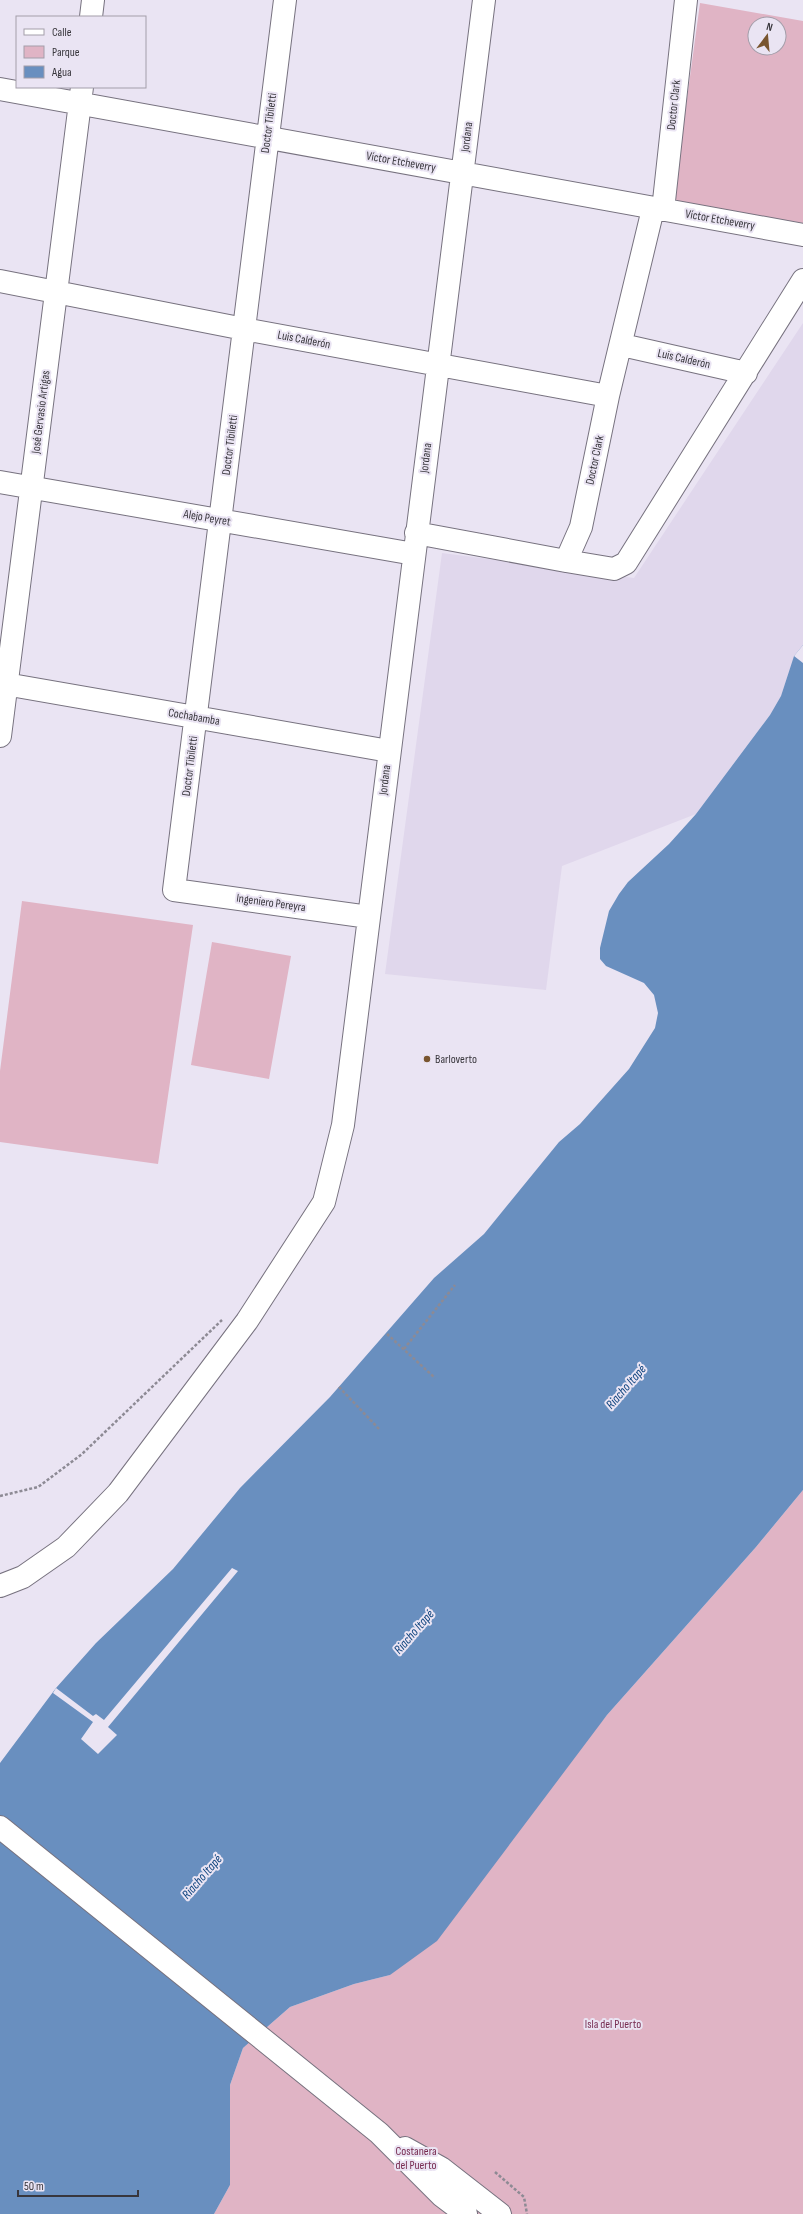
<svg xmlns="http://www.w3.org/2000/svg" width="803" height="2214" font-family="'Sofia Sans Condensed',sans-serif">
	<rect width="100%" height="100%" fill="#eae4f3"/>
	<path fill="#e0d7ec" d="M803 323V645L794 656 781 696 770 715 696 814 562 866 546 990 385 974 442 553 634 578Z"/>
	<path fill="#e0b4c5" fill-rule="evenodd" d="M700 3 803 21V223L673 202ZM755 24H779V48H755Z
		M22 901 193 925 158 1164 0 1142V1071Z
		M212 942 291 956 269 1079 191 1065Z
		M803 1490V2214H214L230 2185V2085L243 2048 290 2007 354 1984 390 1975 607 1715 756 1547Z"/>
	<path fill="#698fbf" d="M803 645V1490L756 1547 607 1715 437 1941 390 1975 354 1984 290 2007 243 2048 230 2085V2185L214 2214H0V1763L56 1688 96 1643 173 1569 240 1488 330 1397 434 1278 484 1234 559 1142 580 1124 629 1069 655 1028 658 1013 654 995 644 983 606 966 600 959V948L609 911 619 894 628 882 669 844 696 814 770 715 781 696 794 656Z"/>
	<path fill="#eae4f3" d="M803 645V663L794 656Z
		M232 1568 238 1571 108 1727 117 1735 98 1754 81 1739 93 1722 53 1693 56 1688 93 1716 96 1714 104 1720Z"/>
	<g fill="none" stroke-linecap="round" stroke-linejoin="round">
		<defs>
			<path id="minor" d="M285 0 174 890 369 917
				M91 17 93 0
				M0 89 803 235
				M663 210 686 0
				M0 281 244 329 608 396
				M622 345 746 373
				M0 482 414 554
				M416 533 566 561 581 527 608 396 653 209
				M566 561 614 569 626 563 803 280
				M0 683 389 751
				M0 736 82 87
				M0 1586 23 1577 66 1547 118 1493 247 1321 324 1202 343 1125 484 0
				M0 1827 379 2133 442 2196 466 2214
				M405 2148 441 2168 500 2214"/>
		</defs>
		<use href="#minor" stroke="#77727f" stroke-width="24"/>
		<path stroke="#8d8a94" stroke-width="2.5" stroke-dasharray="3 2" stroke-linecap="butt" d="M387 1334 435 1378
			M404 1349 455 1285
			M339 1387 379 1429
			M0 1496 38 1487 82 1454 222 1320
			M495 2172 524 2197 527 2214"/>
		<use href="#minor" stroke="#fff" stroke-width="22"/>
	</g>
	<circle fill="#79552f" stroke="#eae4f3" stroke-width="1.5" cx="427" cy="1059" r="4"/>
	<g text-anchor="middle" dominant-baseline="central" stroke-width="4" stroke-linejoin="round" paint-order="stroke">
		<g font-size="12" fill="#38363c" stroke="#eae4f3">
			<text transform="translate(674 105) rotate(-84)">Doctor Clark</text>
			<text transform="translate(269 123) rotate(-83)">Doctor Tibiletti</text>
			<text transform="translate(467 137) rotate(-83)">Jordana</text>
			<text transform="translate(401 162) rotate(10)">Víctor Etcheverry</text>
			<text transform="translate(720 220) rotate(10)">Víctor Etcheverry</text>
			<text transform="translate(304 340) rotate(11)">Luis Calderón</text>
			<text transform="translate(684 359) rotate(13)">Luis Calderón</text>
			<text transform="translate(41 412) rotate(-83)">José Gervasio Artigas</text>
			<text transform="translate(230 445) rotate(-83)">Doctor Tibiletti</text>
			<text transform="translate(426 458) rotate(-83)">Jordana</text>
			<text transform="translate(595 460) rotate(-78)">Doctor Clark</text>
			<text transform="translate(207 518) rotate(10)">Alejo Peyret</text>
			<text transform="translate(194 717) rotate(10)">Cochabamba</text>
			<text transform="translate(190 766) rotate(-83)">Doctor Tibiletti</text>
			<text transform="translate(385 780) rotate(-83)">Jordana</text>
			<text transform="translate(271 903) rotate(8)">Ingeniero Pereyra</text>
		</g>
		<g font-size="12" fill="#38363c" stroke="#eae4f3" text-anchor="start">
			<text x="435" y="1059">Barloverto</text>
		</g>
		<g font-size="12" fill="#772b50" stroke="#eae4f3">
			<text x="613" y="2024">Isla del Puerto</text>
			<text x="416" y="2151">Costanera<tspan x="416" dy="14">del Puerto</tspan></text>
		</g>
		<g font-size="13" font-style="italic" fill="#0a407c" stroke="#eae4f3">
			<text transform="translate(626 1387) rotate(-49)">Riacho Itapé</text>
			<text transform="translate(414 1632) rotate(-49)">Riacho Itapé</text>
			<text transform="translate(202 1877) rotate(-49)">Riacho Itapé</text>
		</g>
	</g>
	<rect x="16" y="16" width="130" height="72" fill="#eae4f3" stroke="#a39eaa"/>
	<rect x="24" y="29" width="20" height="6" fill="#ffffff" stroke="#a39eaa"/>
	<text x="52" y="36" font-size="12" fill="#38363c">Calle</text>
	<rect x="24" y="46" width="20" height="12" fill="#e0b4c5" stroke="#a39eaa"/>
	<text x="52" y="56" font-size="12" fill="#38363c">Parque</text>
	<rect x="24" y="66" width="20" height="12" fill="#698fbf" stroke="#a39eaa"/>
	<text x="52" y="76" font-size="12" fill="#38363c">Agua</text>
	<g transform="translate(767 36) rotate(16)"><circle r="19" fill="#eae4f3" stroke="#a39eaa"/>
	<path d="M0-3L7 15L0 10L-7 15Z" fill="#79552f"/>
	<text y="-6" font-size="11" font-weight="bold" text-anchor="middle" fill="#38363c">N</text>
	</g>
	<path d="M18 2190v6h120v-6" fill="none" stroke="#38363c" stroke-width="2"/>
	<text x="24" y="2190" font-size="12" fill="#38363c" stroke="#eae4f3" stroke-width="3" paint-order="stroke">50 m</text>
</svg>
